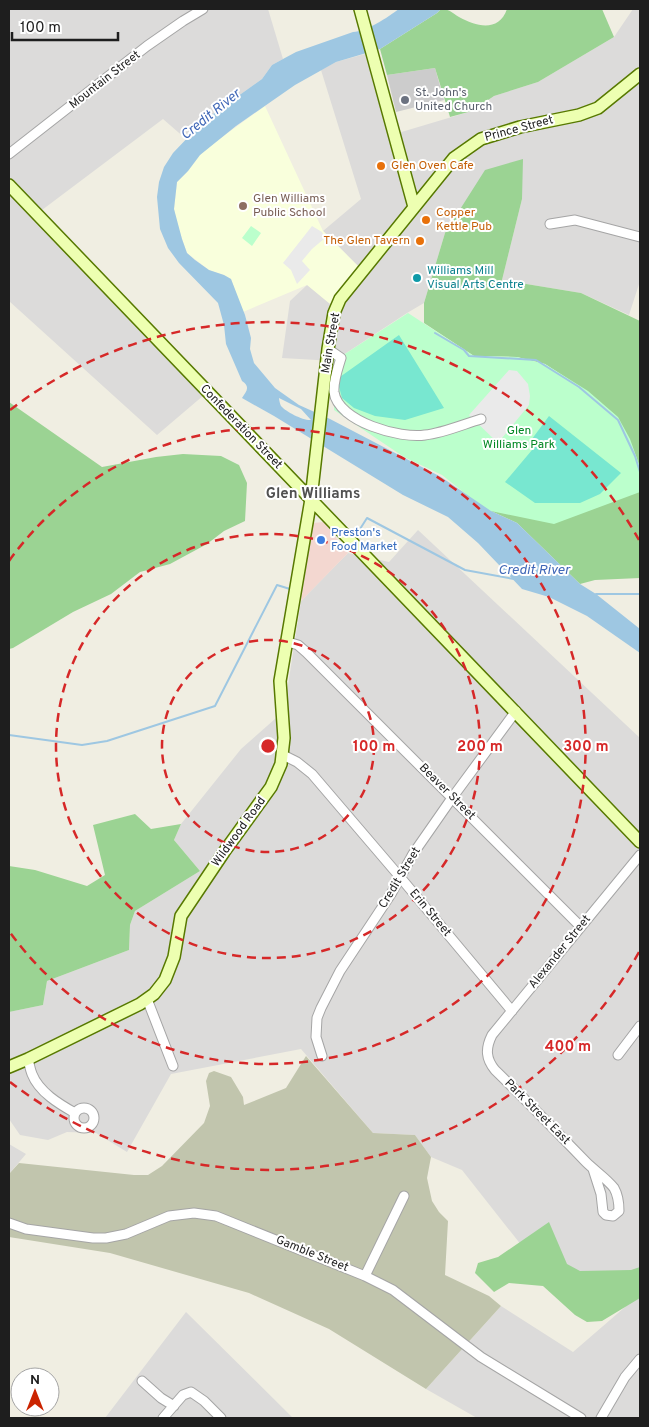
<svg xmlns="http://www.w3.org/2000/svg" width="649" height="1427" font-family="Overpass,sans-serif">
	<rect width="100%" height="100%" fill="#f0eee2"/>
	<path fill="#dcdbda" d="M9 9H268L283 59 272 65 262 79 199 124 186 139 163 119 38 213 204 395 157 435 9 301Z
		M633 9H640V281L629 315 581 293 502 280 522 199 445 233 424 303 407 313 334 361 282 358 290 301 307 285 358 266 323 231 361 199 321 70 336 62 365 54 388 136 472 111 494 96 538 82 614 37Z
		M418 530 640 738V1279L555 1288 462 1170 431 1157 415 1135 373 1133 301 1049 171 1074 127 1152 96 1133 67 1132 48 1140 20 1135 9 1119V1012L43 1005 47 981 129 950 130 925 135 911 200 871 174 840 181 824 241 749 284 711 301 601 348 553 389 562Z
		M9 1144 26 1154 9 1174Z
		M640 1298V1418H477L426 1389 501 1306 573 1352 632 1301Z
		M186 1312 293 1418H105Z"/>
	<path fill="#f3d7d0" d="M324 522 348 553 301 601 313 523Z"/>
	<path fill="#f9ffdc" d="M265 106 323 231 358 266 330 304 307 285 243 312 231 279 224 275 209 270 187 253 178 227 174 209 177 182 188 171 200 155 214 143Z"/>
	<path fill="#ccc" d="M435 68 444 100 396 112 387 75Z"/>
	<path fill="#c1c5ad" d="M306 1056 373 1133 415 1135 431 1157 427 1178 432 1201 439 1212 448 1221 445 1275 489 1296 501 1306 426 1389 329 1329 249 1293 110 1253 9 1237V1174L19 1163 134 1175H148L162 1166 204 1123 210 1106 206 1081 209 1073 214 1071 231 1077 243 1097 244 1105 286 1088Z"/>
	<path fill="#9bd393" d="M441 9C450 9 452 13 459 17 477 27 499 32 507 9H602L614 37 538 82 494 96 472 111 450 117 435 68 387 75 380 49 437 13Z
		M523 159 522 199 502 280 581 293 640 321V578L595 580 580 584 517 523 491 511 514 502 593 440 568 379 545 364 517 357 474 356 424 323V303L445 233 485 170Z
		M9 402 102 467 156 457 183 454 221 456 239 465 247 483 245 521 224 531 207 544 170 564 140 572 111 594 73 612 13 648 9 649Z
		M135 814 151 829 181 824 174 840 200 871 135 911 130 925 129 950 47 981 43 1005 9 1012V866L35 870 87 886 105 875 93 825Z
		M549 1222 567 1264 580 1271 631 1270 640 1267V1298L602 1321 587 1322 575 1315 543 1286 509 1283 494 1292 475 1273 478 1263 498 1257Z"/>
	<path fill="#bfc" d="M251 226 261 233 252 246 242 238Z
		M408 313 474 356 517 357 545 364 588 391 618 417 630 439 640 467V492L554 524 486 510 442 475 404 457 334 410V361Z"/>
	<path fill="#78e7d0" d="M399 335 444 408 405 420 375 416 354 408 342 398 337 379Z
		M549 416 621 473 600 494 580 503H535L505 482 532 450 529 443Z"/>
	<path fill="#eaeaea" d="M312 226 322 232 325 238 312 249 302 261 310 270 297 284 291 270 283 263Z
		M509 370 517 371 528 384 530 396 529 405 498 443 469 415Z"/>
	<path fill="#9ec7e2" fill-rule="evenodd" d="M399 9H441L437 13 380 49 336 62 295 85 236 126 200 155 188 171 177 182 174 209 182 239 187 253 195 260 209 270 224 275 231 279 245 315 251 338 250 349 254 363 275 388 299 405 330 419 441 477 491 511 517 523 580 584 596 594 640 629V653L587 616 549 597 522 589 478 543 448 517 403 495 274 416 242 398C246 392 251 387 242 381L226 344 224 325 218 303 179 263 168 248 160 229 157 197 159 182 164 167 173 153 193 132 199 124 262 79 272 65 283 59 296 52 353 32C366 32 388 17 399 9ZM279 398 301 409 311 420C304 421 286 412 281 406 280 404 279 400 279 398Z"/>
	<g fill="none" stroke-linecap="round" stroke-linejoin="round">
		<path stroke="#9ec7e2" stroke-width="2" d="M435 333 464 350 469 356 536 360 579 387 618 420 635 456 640 472
			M360 529 367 518 465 570 514 579
			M596 594H640
			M9 735 82 745 107 741 215 706 277 585 290 589"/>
		<defs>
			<path id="street" d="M9 154 147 46 183 21 203 9
				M550 224 575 220 640 237
				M328 349 341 358C338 368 333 381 334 392 338 422 401 439 425 435 443 433 464 424 481 419
				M288 642 298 645 306 652 581 927
				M283 755 297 762 312 774 400 877 512 1011
				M147 999 173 1066
				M618 1055 640 1026
				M322 1056 316 1037 317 1018 321 1008 340 971 391 894 413 854 452 798 516 711
				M28 1059C29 1063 30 1069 32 1074 39 1092 59 1104 75 1113
				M74 1118a10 10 0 1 1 20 0a10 10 0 1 1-20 0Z
				M593 1169 601 1194 603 1212 606 1215 613 1216 619 1211C619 1203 618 1195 614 1188 606 1178 595 1171 586 1162 556 1131 526 1100 495 1070 486 1059 485 1049 492 1035L640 855
				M9 1223 26 1229 93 1238H106L126 1234 169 1216 194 1213 216 1216 365 1276 393 1290 481 1357 581 1418
				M365 1276 404 1196
				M142 1381 161 1398 174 1406
				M163 1418 183 1395 191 1392 204 1401 221 1418
				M601 1418 625 1377 640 1359"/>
			<path id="secondary" d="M360 9 414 207
				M9 185 640 842
				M9 1067 28 1059 140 1004 154 994 165 980 174 957 181 916 224 852 271 787 281 764 284 738 280 681 311 499 328 349 334 313 340 299 454 158 481 139 520 127 579 115 598 108 640 74"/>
		</defs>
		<use href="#street" stroke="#a5a5a5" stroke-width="11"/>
		<use href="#secondary" stroke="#577900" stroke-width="14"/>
		<use href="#street" stroke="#fff" stroke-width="9"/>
		<use href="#secondary" stroke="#edffb1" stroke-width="11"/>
	</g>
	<g fill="none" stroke="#d62828" stroke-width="2.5" stroke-dasharray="9 6">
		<circle cx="268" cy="746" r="106"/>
		<circle cx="268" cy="746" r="212"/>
		<path d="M9 561A318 318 0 1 1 9 931"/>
		<path d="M639 952A424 424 0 0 1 10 1082M10 410A424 424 0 0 1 639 540"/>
	</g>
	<circle fill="#6b7280" stroke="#fff" stroke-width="2" cx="405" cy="100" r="5"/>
	<g fill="#e8710a" stroke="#fff" stroke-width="2">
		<circle cx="381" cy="166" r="5"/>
		<circle cx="426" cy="220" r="5"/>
		<circle cx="420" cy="241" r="5"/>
	</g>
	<circle fill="#8d6e63" stroke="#fff" stroke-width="2" cx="243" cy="206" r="5"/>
	<circle fill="#0f9aa8" stroke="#fff" stroke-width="2" cx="417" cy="278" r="5"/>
	<circle fill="#3f7fe0" stroke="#fff" stroke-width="2" cx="321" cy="540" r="5"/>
	<g text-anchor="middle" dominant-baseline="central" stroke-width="4" stroke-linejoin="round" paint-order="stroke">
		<g font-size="12" fill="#1e1e1e" stroke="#fff">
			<text transform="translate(105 80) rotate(-38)">Mountain Street</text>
			<text transform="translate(519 129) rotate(-15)">Prince Street</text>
			<text transform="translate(331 343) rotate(-80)">Main Street</text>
			<text transform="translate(241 427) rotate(46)">Confederation Street</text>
			<text transform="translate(447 792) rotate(45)">Beaver Street</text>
			<text transform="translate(239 832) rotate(-54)">Wildwood Road</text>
			<text transform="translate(400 878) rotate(-59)">Credit Street</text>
			<text transform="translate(430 913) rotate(50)">Erin Street</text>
			<text transform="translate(560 952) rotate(-51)">Alexander Street</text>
			<text transform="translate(537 1112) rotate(45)">Park Street East</text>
			<text transform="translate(312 1254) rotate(22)">Gamble Street</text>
		</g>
		<g font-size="12" fill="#5b616d" stroke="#fff" text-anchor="start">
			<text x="415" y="93">St. John's<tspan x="415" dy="14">United Church</tspan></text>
		</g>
		<g font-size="12" fill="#c56008" stroke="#fff" text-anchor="start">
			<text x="391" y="166">Glen Oven Cafe</text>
			<text x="436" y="213">Copper<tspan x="436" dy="14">Kettle Pub</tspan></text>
			<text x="410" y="241" text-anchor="end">The Glen Tavern</text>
		</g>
		<g font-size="12" fill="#785e54" stroke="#fff" text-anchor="start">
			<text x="253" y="199">Glen Williams<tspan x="253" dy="14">Public School</tspan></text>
		</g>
		<g font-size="12" fill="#0d838f" stroke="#fff" text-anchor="start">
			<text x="427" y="271">Williams Mill<tspan x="427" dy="14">Visual Arts Centre</tspan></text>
		</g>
		<g font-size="12" fill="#008723" stroke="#fff">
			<text x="519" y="431">Glen<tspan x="519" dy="14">Williams Park</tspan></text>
		</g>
		<g font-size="12" fill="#366cbe" stroke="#fff" text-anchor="start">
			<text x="331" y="533">Preston's<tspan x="331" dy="14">Food Market</tspan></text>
		</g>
		<g font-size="14" font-style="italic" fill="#4067b7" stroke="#fff">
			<text transform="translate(211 115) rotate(-39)">Credit River</text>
			<text x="534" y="570">Credit River</text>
		</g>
		<g font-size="15" font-weight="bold" fill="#515151" stroke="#fff">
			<text x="313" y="494">Glen Williams</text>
		</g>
	</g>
	<circle cx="268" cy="746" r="8" fill="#d62828" stroke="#fff" stroke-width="2.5"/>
	<g font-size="15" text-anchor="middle" font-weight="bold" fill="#d62828" stroke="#fff" stroke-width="4" stroke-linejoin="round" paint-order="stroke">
		<text x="374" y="751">100 m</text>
		<text x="480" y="751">200 m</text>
		<text x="586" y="751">300 m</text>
		<text x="568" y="1051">400 m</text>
	</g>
	<rect width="649" height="1427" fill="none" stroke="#1e1e1e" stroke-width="20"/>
	<g transform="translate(35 1392)"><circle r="24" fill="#ffffff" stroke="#a5a5a5"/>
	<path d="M0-4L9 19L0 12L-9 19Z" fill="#cb2400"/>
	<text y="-8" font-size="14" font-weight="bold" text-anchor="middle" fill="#1e1e1e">N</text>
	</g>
	<path d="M12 32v8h106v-8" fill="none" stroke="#1e1e1e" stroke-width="2.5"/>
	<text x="20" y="32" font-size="15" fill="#1e1e1e" stroke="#ffffff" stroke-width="4" paint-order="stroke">100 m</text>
</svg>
